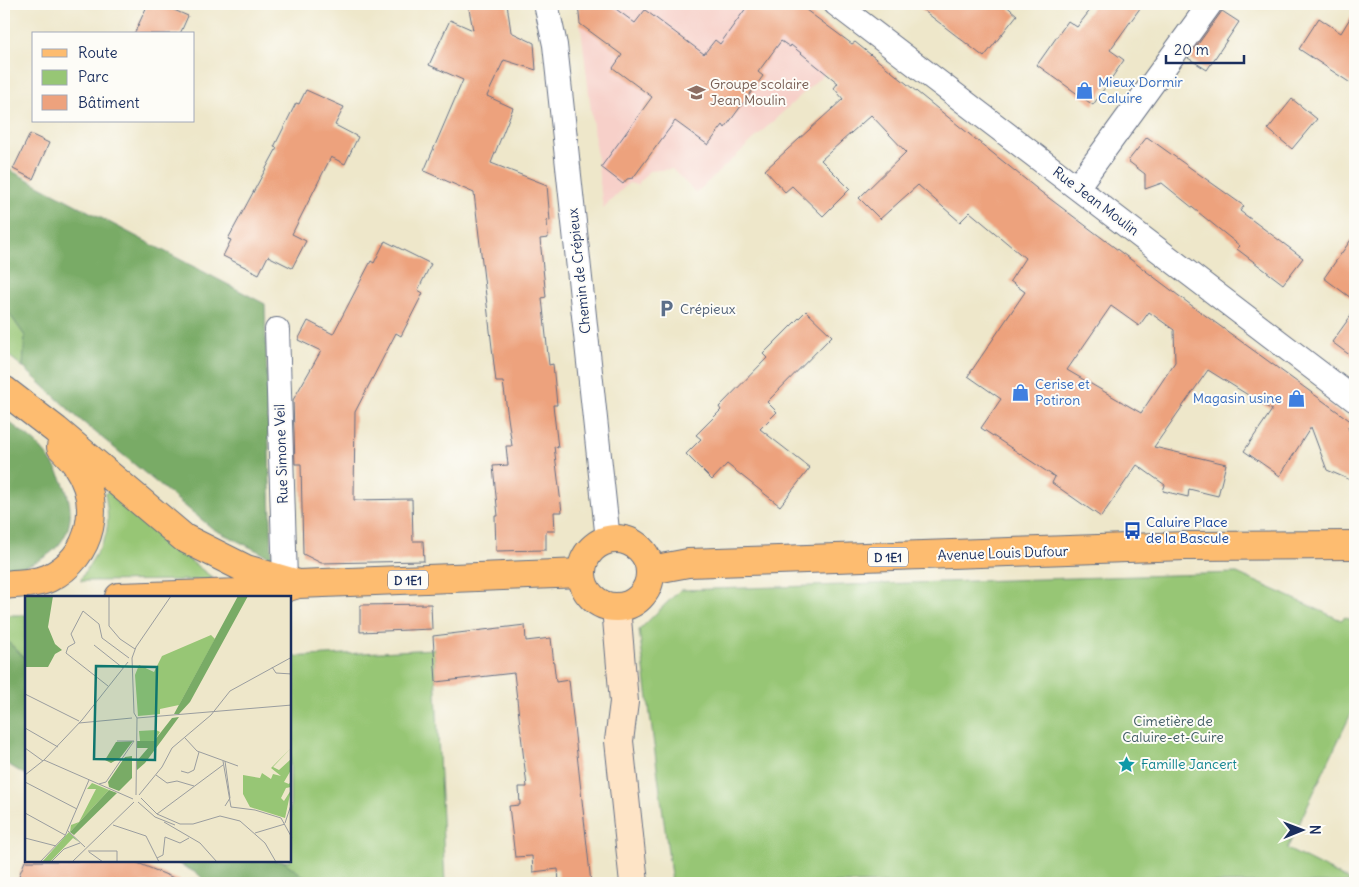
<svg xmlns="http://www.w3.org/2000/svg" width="1359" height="887" font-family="Delius,sans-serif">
	<rect width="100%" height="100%" fill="#fdfcf7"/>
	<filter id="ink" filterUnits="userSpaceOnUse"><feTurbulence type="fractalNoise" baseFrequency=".02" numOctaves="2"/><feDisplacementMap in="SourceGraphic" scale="10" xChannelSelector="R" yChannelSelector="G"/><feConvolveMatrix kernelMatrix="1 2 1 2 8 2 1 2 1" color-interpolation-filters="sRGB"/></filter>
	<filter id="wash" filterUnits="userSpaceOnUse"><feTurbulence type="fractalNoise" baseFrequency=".0096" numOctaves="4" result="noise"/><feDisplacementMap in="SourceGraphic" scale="20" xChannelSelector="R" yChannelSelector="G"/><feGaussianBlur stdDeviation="1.12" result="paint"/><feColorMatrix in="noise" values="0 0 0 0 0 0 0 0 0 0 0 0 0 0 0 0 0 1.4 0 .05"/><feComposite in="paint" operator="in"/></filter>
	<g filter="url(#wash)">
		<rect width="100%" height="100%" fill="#eee7ca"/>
		<path fill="#f7d0c9" d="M578 4H798L854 46 696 193 672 169 649 171 637 185 629 183 603 208Z"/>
		<path fill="#97c675" stroke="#597a6a" d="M4 306 25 336 23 367 4 352Z
			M108 491 171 546 213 578 210 580 81 581C80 577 102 547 105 537 110 523 107 507 105 494Z
			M1237 573 1341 620 1345 617 1355 622V705L1287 849 1355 883H672L639 630 680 590Z
			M4 615H26V659L4 638Z
			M434 649 445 883H313L283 861H290V657Z"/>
		<path fill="#79ab66" stroke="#4a6d62" d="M4 167 265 304 272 558 213 529 78 418 23 367 25 336 4 306Z
			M4 418C17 429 34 439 45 453 88 508 77 559 4 571Z
			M4 638 26 659V775L4 762Z
			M174 861H283L313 883H207L198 874Z"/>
		<g id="blocks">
			<path fill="#eda27d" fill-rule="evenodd" d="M148 4H160L188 16 180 34H134Z
				M468 4H507L511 32 534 43 536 70 504 60 487 96 513 108 491 163 547 185 550 221 547 220 548 238 540 239 546 297 542 298 549 365 553 364 557 405H553L558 448 554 446 562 512H554L555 531H546V550L496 551 495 516H498L493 466 508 465 506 446H512L503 382H496L474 193 424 171 463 80 429 65 450 20 473 30Z
				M578 4H609L635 23 645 10 704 54 715 40 720 44 749 4H798L852 44 855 42 1041 192 1191 305 1352 422 1348 427 1355 446V482L1327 470 1311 427 1280 476 1244 451 1272 410 1208 370 1154 447 1226 464 1218 496 1189 489 1188 497 1163 491 1165 485 1137 465 1101 517 1052 483 1055 477 981 428 1001 399 968 376 1025 292 1010 281 1025 258 970 212 960 222 918 185 880 219 859 198 906 152 871 115 821 160 850 189 823 216 792 186 785 192 765 170 843 99 834 88 838 83 791 45 790 47 781 41 758 72 763 76 725 128 723 125 708 145 675 121 633 178 627 179 623 184 601 167 652 97 613 68 622 55 580 24ZM1111 306 1139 326 1149 312 1174 330 1175 362 1141 413 1067 370Z
				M915 4H1004L1017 15 984 57Z
				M1095 4H1143L1110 50 1124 60 1093 105 1037 65 1068 21 1077 27Z
				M1355 10V86L1299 49 1319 18 1341 33Z
				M1222 11 1239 22 1207 70 1188 58Z
				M306 90 344 107 335 125 358 137 345 164 331 157 292 234 306 241 292 268 268 256 259 274 223 256 231 240 228 239 277 148 274 147 296 103 299 104Z
				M1292 99 1317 119 1292 149 1268 129Z
				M30 134 49 143 33 179 13 169Z
				M1147 137 1244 206 1240 211 1303 258 1283 284 1237 249 1240 246 1162 183 1145 189V174L1128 161Z
				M1355 234V301L1324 278Z
				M385 241 431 264 418 290 423 293 401 336 396 333 355 412 354 500 412 499 413 541H423L424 561 321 563 303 554 301 464H295L293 400 321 351 298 340 308 321 333 334 371 261 374 263Z
				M1355 310V359L1332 342Z
				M806 311 832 336 767 402 777 412 760 429 810 468 780 506 727 464 712 480 686 454 701 439 696 435 721 410 719 407 767 358 763 354Z
				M431 604 432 629 360 632V605Z
				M525 625 526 641 551 638 556 682 569 680 591 883H559L558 869 533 872 532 856 515 857 509 806 520 805 519 787H527L514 673 436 682 433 636Z
				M25 861H133L186 883H16Z"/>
		</g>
	</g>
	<g filter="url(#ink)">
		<use href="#blocks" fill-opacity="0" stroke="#656f84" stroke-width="1"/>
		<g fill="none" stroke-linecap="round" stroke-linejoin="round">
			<defs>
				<path id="street" d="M546 4 555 45 608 540
					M836 4 1355 400
					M1078 186 1210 4
					M277 330 285 579"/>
				<path id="secondary" d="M616 607 624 702 619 741 634 883"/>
				<path id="primary" d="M4 390 56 430 184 538 246 569 298 584
					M582 573a34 34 0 1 1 68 0a34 34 0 1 1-68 0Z
					M651 570 688 563 1186 546 1355 545
					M4 585C18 583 37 584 49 578 93 556 103 504 76 464 72 458 66 452 61 447
					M119 597 272 592 298 584 582 573"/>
			</defs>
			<use href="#street" stroke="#656f84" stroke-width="26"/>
			<use href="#secondary" stroke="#656f84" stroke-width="30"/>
			<use href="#primary" stroke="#656f84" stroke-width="30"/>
			<use href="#street" stroke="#fff" stroke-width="24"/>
			<use href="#secondary" stroke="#fee4c6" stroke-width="28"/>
			<use href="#primary" stroke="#fdbc70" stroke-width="28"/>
		</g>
	</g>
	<defs>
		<symbol id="shop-bare" viewBox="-9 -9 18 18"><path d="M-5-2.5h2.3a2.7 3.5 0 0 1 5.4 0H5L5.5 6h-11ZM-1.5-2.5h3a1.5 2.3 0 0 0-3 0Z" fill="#3f7fe0" stroke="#fdfcf7" stroke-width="2.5" paint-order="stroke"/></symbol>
		<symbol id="school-bare" viewBox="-9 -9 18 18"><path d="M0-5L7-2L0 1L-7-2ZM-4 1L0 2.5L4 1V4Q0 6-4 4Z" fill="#8d6e63" stroke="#fdfcf7" stroke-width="2.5" paint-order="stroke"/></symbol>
		<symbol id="parking-bare" viewBox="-9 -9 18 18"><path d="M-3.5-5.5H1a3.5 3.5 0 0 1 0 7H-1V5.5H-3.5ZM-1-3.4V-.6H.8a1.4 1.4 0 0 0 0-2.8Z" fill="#5c6f8a" stroke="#fdfcf7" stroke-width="2.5" paint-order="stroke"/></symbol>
		<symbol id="bus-bare" viewBox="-9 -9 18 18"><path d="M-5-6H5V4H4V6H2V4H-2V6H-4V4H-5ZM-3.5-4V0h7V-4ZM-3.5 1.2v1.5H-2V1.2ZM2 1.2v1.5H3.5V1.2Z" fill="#1a4fb4" stroke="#fdfcf7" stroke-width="2.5" paint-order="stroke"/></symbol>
		<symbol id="sight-bare" viewBox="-9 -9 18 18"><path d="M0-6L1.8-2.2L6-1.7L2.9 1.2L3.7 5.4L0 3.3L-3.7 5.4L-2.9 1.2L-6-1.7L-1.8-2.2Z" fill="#0f9aa8" stroke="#fdfcf7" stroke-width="2.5" paint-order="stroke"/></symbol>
	</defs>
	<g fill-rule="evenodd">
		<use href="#shop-bare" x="1072" y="78" width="25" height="25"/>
		<use href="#school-bare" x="684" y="80" width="25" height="25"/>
		<use href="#parking-bare" x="654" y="296" width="25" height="25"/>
		<use href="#shop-bare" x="1008" y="380" width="25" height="25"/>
		<use href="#shop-bare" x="1284" y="386" width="25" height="25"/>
		<use href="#bus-bare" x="1120" y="518" width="25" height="25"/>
		<use href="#sight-bare" x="1114" y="752" width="25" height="25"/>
	</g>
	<g text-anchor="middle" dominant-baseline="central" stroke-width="4" stroke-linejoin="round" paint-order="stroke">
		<g fill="#fdfcf7" stroke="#5f6c8c" stroke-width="1">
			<rect x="868" y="547.5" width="40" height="19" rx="4"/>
			<rect x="388" y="570.5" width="40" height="19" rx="4"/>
		</g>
		<g font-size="12" font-weight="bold" fill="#1b2f5e">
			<text x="888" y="557">D 1E1</text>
			<text x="408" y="580">D 1E1</text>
		</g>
		<g font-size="14" fill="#366cbe" stroke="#fdfcf7" text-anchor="start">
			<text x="1098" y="82">Mieux Dormir<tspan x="1098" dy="16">Caluire</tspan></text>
			<text x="1035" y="384">Cerise et<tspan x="1035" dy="16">Potiron</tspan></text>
			<text x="1282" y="398" text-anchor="end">Magasin usine</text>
		</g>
		<g font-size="14" fill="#785e54" stroke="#fdfcf7" text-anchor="start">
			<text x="710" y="84">Groupe scolaire<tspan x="710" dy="16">Jean Moulin</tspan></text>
		</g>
		<g font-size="14" fill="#1b2f5e" stroke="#fdfcf7">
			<text transform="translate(1096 201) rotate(37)">Rue Jean Moulin</text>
			<text transform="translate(579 271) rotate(-96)">Chemin de Crépieux</text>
			<text transform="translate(281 454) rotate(-92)">Rue Simone Veil</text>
			<text transform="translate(1003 553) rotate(-2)">Avenue Louis Dufour</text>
		</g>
		<g font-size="14" fill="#4e5e75" stroke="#fdfcf7" text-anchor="start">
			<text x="680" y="309">Crépieux</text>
		</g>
		<g font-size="14" fill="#164399" stroke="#fdfcf7" text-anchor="start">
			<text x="1146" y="522">Caluire Place<tspan x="1146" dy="16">de la Bascule</tspan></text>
		</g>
		<g font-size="14" fill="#405c65" stroke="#fdfcf7">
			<text x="1173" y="721">Cimetière de<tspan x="1173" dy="16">Caluire-et-Cuire</tspan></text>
		</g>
		<g font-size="14" fill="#0d838f" stroke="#fdfcf7" text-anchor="start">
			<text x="1141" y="764">Famille Jancert</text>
		</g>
	</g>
	<g transform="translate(25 596)">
		<rect width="266" height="266" fill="#eee7ca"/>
		<path d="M186 39 190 43 154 109 135 113V118L113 120 110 79 114 69 129 76 137 60ZM131 134 135 136 129 145H115L114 135ZM266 152 248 171 254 174 266 163V174L259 186 264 188 266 185V191L261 192 256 202 259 205 266 194 260 222 225 211 218 198V179L235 182 237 177 246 183 248 178 256 180 246 172ZM67 187 84 194 45 236 46 229 54 226 71 193H62ZM44 236 54 246 48 242 25 266H17Z" fill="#97c675"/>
		<path d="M0 0H28L23 31 30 48 37 54 30 58 23 71H0ZM213 0H223L165 106 154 118H149ZM154 121 120 167 112 174 111 166 123 152H112V145H129L147 122ZM108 145 95 162 86 167 80 164 91 146ZM107 160V182L94 195 84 191 83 186 100 161ZM84 194 92 197 49 239 45 236Z" fill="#79ab66"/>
		<path fill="none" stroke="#9a9d9f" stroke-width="1" d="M84 0V30L95 43 110 53M69 49 98 72M247 71 251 77 267 78M83 90 41 57 43 51 50 47 46 38 58 15 74 28 77 42 104 62M0 98 54 125M112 122 267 109M54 127 107 122M0 132 33 151M160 142 172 155 213 170M92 145H109M0 152 18 165M19 164 57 124 103 66M198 165 206 211 230 214 256 222 267 242M156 175 163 177 169 174 174 156M0 179 19 164 108 203M131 179 142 187 152 185 169 190M0 186 52 213M74 188 81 186 109 145M111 199 112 122 109 117 107 62 111 51 146 0M114 199 137 171 147 152 186 119 205 95 267 61M116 202 132 218 155 228H168L195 220 215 225 240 247 251 266M113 206 130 221 150 229M200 210 205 202 200 165M0 217 40 239M132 218 198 169M139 226 175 247 192 266M260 227 267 206M88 229 121 240 134 266M42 234 60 251M230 237 260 228M0 242 31 250M63 255H92V266M64 256 78 266M132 262 138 259 140 241 155 247 164 242M15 266 40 240 64 184M26 266 39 253 55 247M47 266 109 206"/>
		<path fill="#0f766e" fill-opacity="0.15" stroke="#0f766e" stroke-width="2.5" d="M71 70 132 71 130 164 69 163Z"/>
		<rect width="266" height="266" fill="none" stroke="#1b2f5e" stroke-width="2.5"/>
	</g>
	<rect width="1359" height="887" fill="none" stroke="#fdfcf7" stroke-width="20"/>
	<rect x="32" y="32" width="162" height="90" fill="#fdfcf7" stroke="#a3aaba"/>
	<rect x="42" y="49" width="25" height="8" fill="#fdbc70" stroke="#a3aaba"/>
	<text x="78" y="58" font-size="15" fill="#1b2f5e">Route</text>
	<rect x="42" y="70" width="25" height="15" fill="#97c675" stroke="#a3aaba"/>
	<text x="78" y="82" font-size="15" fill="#1b2f5e">Parc</text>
	<rect x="42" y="95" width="25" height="15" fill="#eda27d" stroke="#a3aaba"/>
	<text x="78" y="108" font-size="15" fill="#1b2f5e">Bâtiment</text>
	<g transform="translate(1302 830) rotate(89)" stroke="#fdfcf7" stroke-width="4" paint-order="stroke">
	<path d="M0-4L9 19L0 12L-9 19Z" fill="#1b2f5e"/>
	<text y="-8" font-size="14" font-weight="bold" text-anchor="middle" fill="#1b2f5e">N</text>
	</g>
	<path d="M1166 55v8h78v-8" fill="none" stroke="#1b2f5e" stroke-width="2.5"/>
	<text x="1174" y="55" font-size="15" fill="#1b2f5e" stroke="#fdfcf7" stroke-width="4" paint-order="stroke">20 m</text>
</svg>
